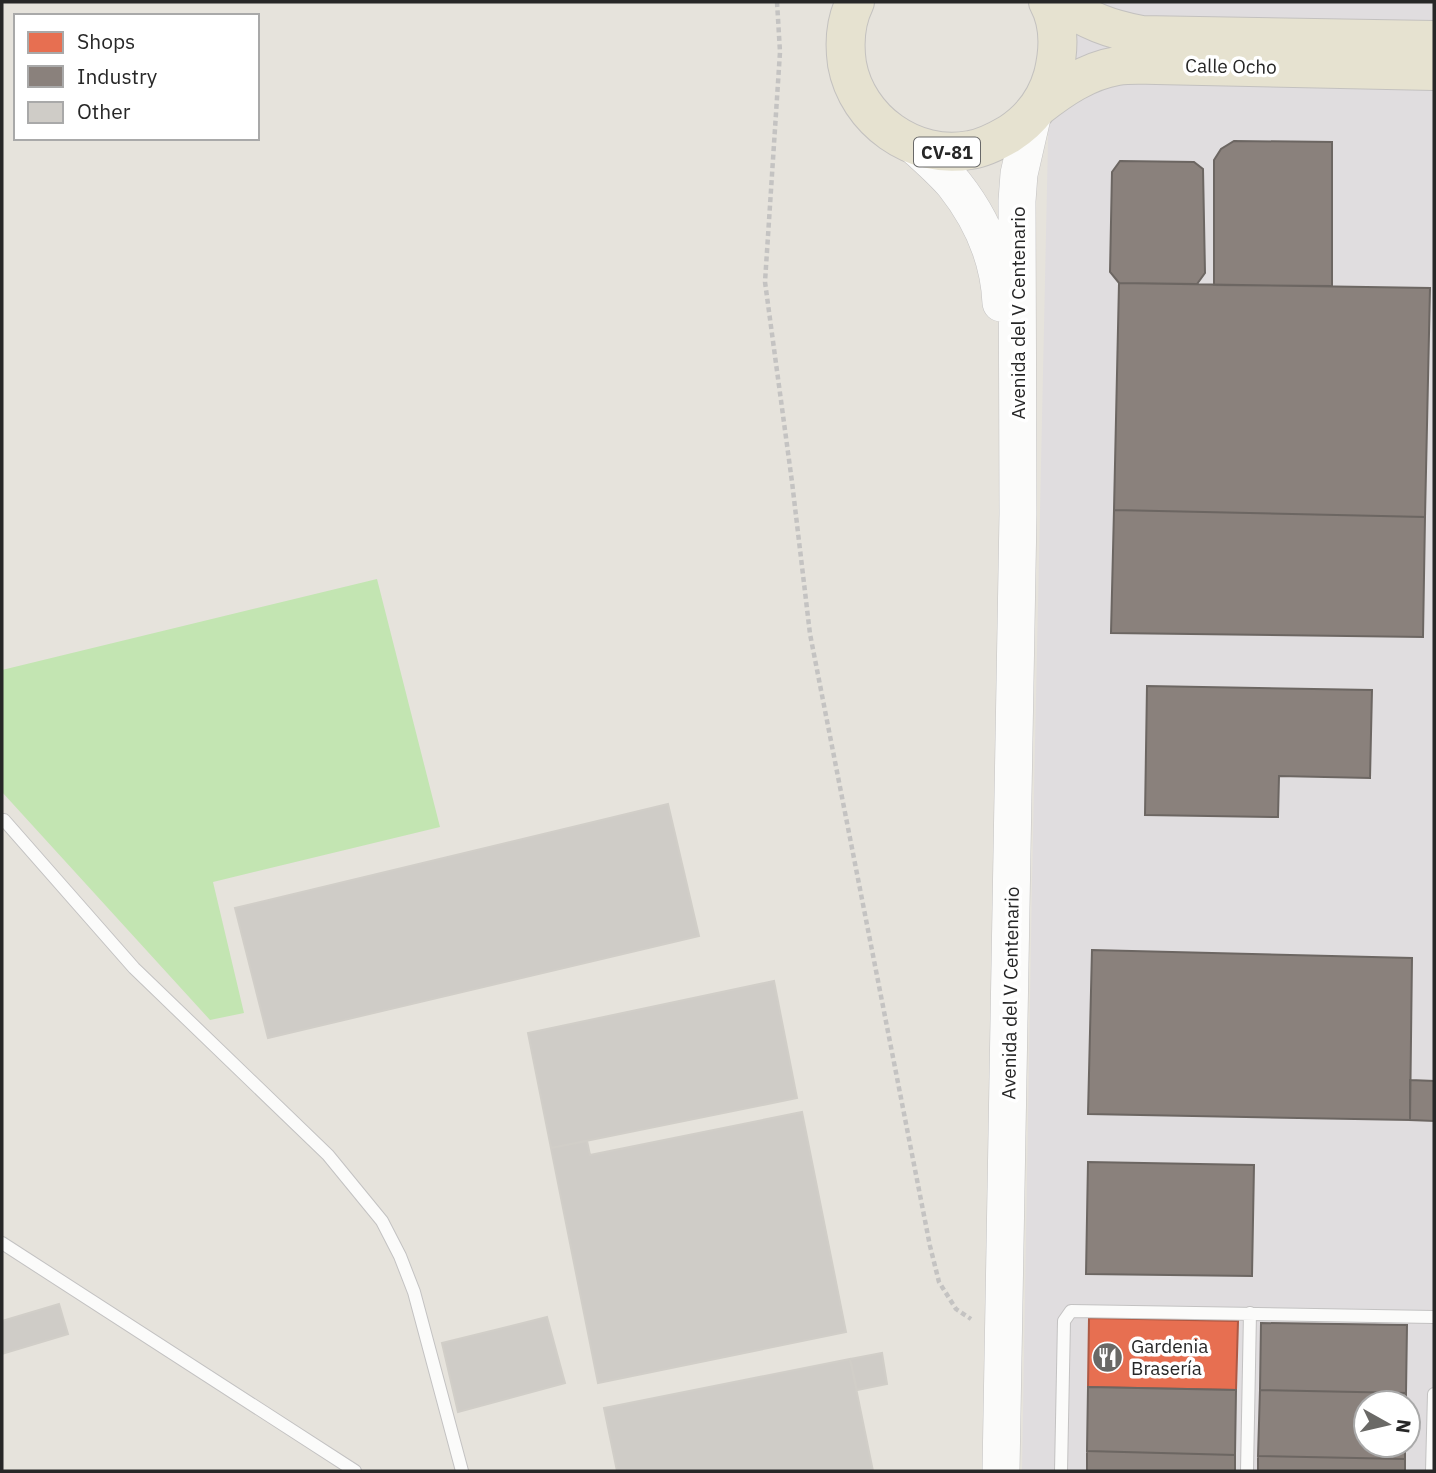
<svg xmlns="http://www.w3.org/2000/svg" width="1436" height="1473" font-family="'IBM Plex Sans',sans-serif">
	<rect width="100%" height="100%" fill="#e6e3dc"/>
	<path fill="#e0dddf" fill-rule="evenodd" d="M1051 2H1434V1471H1022L1032 883ZM1366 1403H1408V1445H1366Z"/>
	<path fill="#c3e5b2" d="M377 579 440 827 213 882 244 1013 210 1020 2 792V670Z"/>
	<path fill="#e76f51" stroke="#ad5944" stroke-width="2" d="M1089 1318 1238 1321 1236 1390 1088 1387Z"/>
	<path fill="#8a817c" stroke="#6c6662" stroke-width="2" d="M1234 141 1332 142V286L1214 285V160L1221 149Z
		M1120 161 1194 162 1203 169 1205 273 1197 284 1119 283 1110 272 1112 172Z
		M1119 283 1430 288 1425 517 1114 510Z
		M1114 510 1425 517 1423 637 1111 633Z
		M1147 686 1372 690 1370 778 1279 776 1278 817 1145 815Z
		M1092 950 1412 958 1410 1120 1088 1114Z
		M1410 1080 1434 1081V1121L1410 1120Z
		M1088 1162 1254 1165 1252 1276 1086 1274Z
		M1261 1323 1407 1325 1406 1393 1260 1390Z
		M1088 1387 1236 1390 1235 1455 1087 1451Z
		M1260 1390 1406 1393V1403H1366V1445H1405V1459L1258 1456Z
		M1087 1451 1235 1455V1471H1087Z
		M1258 1456 1405 1459V1471H1258Z"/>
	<path fill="#cfccc7" stroke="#d1cec8" stroke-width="2" d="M668 804 699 936 268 1038 235 908Z
		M774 981 797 1098 551 1148 528 1033Z
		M802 1112 846 1332 598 1383 551 1148 587 1141 590 1155Z
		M59 1304 68 1334 2 1354V1321Z
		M547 1317 565 1383 458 1412 442 1343Z
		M882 1353 887 1384 857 1390 850 1359Z
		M850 1359 873 1471H617L604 1408Z"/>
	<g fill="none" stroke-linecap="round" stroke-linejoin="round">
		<defs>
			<path id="service" d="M4 820 134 968 328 1155 382 1221 400 1256 414 1292 462 1471
				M2 1243 355 1471
				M1061 1471 1064 1321 1071 1311 1434 1317
				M1247 1471 1250 1313
				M1432 1471 1434 1394"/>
			<path id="secondary" d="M915 146C928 158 942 170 954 184 981 218 999 259 1001 303
				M1001 1471 1018 514 1017 201 1019 174 1033 113"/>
			<path id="primary" d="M855 2C845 22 844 43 847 64 857 120 914 161 970 150 984 148 997 141 1009 134 1031 120 1046 100 1053 75 1059 51 1060 24 1048 2
				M1062 2C1087 21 1110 29 1141 35L1434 40
				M1038 107C1061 89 1087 71 1117 66 1130 64 1143 65 1156 65L1434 71"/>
		</defs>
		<use href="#service" stroke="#c3c2c2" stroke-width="14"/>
		<use href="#secondary" stroke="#c3c2c2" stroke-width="38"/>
		<use href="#primary" stroke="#c3c1bf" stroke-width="40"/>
		<path stroke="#c4c3c2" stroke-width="4.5" stroke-dasharray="5 3.5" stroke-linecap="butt" d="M777 2 780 52 765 282 792 482 810 634 930 1246 939 1282 956 1309 971 1319"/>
		<use href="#service" stroke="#fbfbfa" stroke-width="12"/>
		<use href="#secondary" stroke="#fbfbfa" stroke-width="37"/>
		<use href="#primary" stroke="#e6e2d0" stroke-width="38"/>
	</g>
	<defs>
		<symbol id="restaurant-disc" viewBox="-11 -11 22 22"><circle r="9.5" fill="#6a6966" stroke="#fff"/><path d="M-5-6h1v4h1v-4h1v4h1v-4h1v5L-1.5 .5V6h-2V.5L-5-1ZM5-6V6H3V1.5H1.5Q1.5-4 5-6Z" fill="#fff"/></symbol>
	</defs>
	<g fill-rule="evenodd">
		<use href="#restaurant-disc" x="1090" y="1340" width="35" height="35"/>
	</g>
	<g text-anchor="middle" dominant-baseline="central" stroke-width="7" stroke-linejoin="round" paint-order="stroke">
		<rect fill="#fff" stroke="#686868" stroke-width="2" x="914" y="137.5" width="66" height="29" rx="5"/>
		<g font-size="18" font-weight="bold" fill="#272727">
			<text x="947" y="152">CV-81</text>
		</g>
		<g font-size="19" fill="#272727" stroke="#fff">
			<text transform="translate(1231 66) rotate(1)">Calle Ocho</text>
			<text transform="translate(1018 313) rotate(-90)">Avenida del V Centenario</text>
			<text transform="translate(1010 993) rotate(-89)">Avenida del V Centenario</text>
		</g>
		<g font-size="19" fill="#272727" stroke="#fff" text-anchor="start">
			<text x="1131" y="1346">Gardenia<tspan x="1131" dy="22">Brasería</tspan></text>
		</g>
	</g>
	<rect width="1436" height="1473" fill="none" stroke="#272727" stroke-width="7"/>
	<rect x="14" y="14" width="245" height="126" fill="#ffffff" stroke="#a9a9a9" stroke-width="2"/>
	<rect x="28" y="32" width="35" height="21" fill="#e76f51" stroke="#a9a9a9" stroke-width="2"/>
	<text x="77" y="49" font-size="21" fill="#272727">Shops</text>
	<rect x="28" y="66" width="35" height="21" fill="#8a817c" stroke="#a9a9a9" stroke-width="2"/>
	<text x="77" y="84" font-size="21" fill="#272727">Industry</text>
	<rect x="28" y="102" width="35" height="21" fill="#cfccc7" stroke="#a9a9a9" stroke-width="2"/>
	<text x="77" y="119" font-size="21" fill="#272727">Other</text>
	<g transform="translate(1387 1424) rotate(98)"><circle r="33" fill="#ffffff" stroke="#a9a9a9" stroke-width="2"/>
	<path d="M0-5L12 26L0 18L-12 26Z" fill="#6a6966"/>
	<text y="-10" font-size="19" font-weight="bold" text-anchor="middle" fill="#272727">N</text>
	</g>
</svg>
